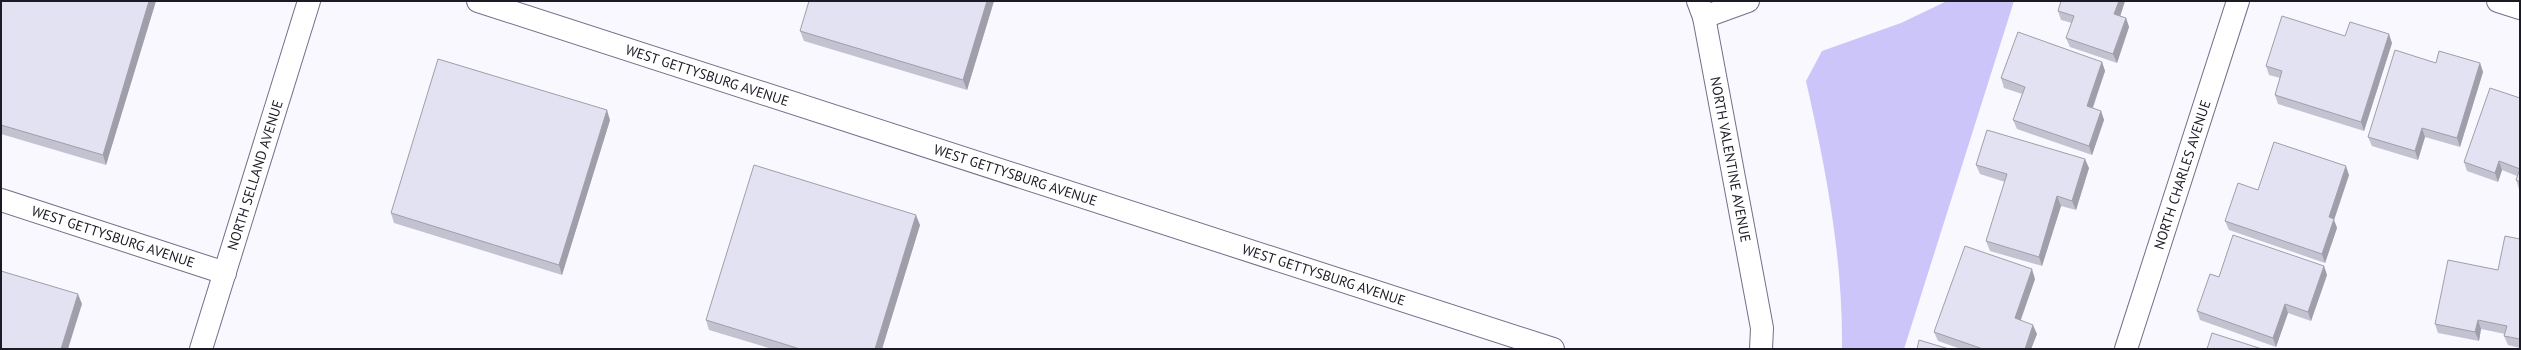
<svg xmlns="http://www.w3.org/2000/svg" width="2521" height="350" font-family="'PT Sans',sans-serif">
	<rect width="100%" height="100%" fill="#f8f8fe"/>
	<path fill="#ccc5f9" d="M1947 1H2014L1904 349H1842C1843 258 1826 169 1806 81L1822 51 1901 23Z"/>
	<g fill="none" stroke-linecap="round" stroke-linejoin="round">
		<defs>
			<g id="minor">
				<path id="s1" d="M478 1 1553 349"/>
				<path d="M2498 1 2520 8"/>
				<path d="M1704 17 1748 1"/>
				<path id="s2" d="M1 200 225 273"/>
				<path id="s3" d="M201 349 309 1"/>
				<path id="s4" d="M2126 349 2238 1"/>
			</g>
			<g id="tertiary">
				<path id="s5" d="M1698 1 1704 17 1762 328 1761 349"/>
			</g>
		</defs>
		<use href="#minor" stroke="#726f8a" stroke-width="24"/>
		<use href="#tertiary" stroke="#726f8a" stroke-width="24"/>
		<use href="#minor" stroke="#fff" stroke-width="22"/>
		<use href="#tertiary" stroke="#fff" stroke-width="22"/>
	</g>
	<path fill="#c3c2d0" d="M1 1H156L106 165 1 134Z
		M994 1 967 90 804 41 800 31Z
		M2061 1H2125L2120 16 2126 18 2129 27 2117 63 2070 47 2066 38 2072 23 2061 20 2058 11Z
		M2392 43 2364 131 2278 104 2275 95 2280 78 2269 75 2266 66Z
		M2102 62 2105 71 2093 108 2101 111 2104 120 2092 155 2017 129 2013 120 2022 94 2004 88 2001 78Z
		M2436 63H2480L2483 72 2460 147 2425 137 2418 160 2372 146 2368 137Z
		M2520 98V190L2519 189 2516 180 2517 176 2502 170 2498 182 2467 171 2464 162Z
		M610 120 562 275 394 223 391 213Z
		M1976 165 2089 168 2076 210 2061 206 2042 266 1990 251 1986 241 2005 182 1980 174Z
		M2349 175 2334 220 2337 228 2325 263 2229 230 2225 221 2258 190Z
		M920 225 882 349H772L709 330 706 320Z
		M2520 239V348L2508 345 2504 336 2505 334 2481 329 2479 341 2438 333 2435 324 2498 270Z
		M2324 266 2327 275 2311 321 2288 313 2276 347 2200 320 2197 311 2219 277Z
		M2035 279 2021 320 2037 334 2031 349H1961L1938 341 1934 332Z"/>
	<path fill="#9f9ea9" d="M149 1H156L106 165 103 155Z
		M987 1H994L967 90 963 80Z
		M2119 1H2125L2118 23 2114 14Z
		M2126 18 2129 27 2117 63 2113 54Z
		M2389 34 2392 43 2364 131 2361 122Z
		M2102 62 2105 71 2090 115 2087 106Z
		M2480 63 2483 72 2460 147 2457 138Z
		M607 110 610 120 562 275 559 265Z
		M2101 111 2104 120 2092 155 2089 146Z
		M2422 128 2425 137 2418 160 2415 151Z
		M2085 159 2089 168 2076 210 2072 201Z
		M2499 161 2502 170 2498 182 2495 173Z
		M2346 166 2349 175 2334 220 2337 228 2325 263 2322 254 2329 217Z
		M2057 196 2061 206 2042 266 2039 257Z
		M916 215 920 225 882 349H875Z
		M2324 266 2327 275 2311 321 2308 312Z
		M2032 269 2035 279 2018 327 2015 318Z
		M78 294 82 304 68 349H61Z
		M2285 304 2288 313 2276 347 2273 338Z
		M2478 320 2481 329 2479 341 2475 332Z
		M2033 325 2037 334 2031 349H2025Z"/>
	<path fill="#e3e2f2" stroke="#9f9ea9" d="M1 1H149L103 155 1 125Z
		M809 1H987L963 80 800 31Z
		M2061 1H2119L2114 14 2126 18 2113 54 2066 38 2074 16 2058 11Z
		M2282 16 2345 36 2350 22 2389 34 2361 122 2275 95 2282 71 2266 66Z
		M2018 32 2102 62 2087 106 2101 111 2089 146 2013 120 2025 87 2001 78Z
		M2395 50 2436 63 2439 51 2480 63 2457 138 2422 128 2415 151 2368 137Z
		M438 59 607 110 559 265 391 213Z
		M2490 88 2520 98V182L2516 180 2520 169 2499 161 2495 173 2464 162Z
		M1987 130 2085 159 2072 201 2057 196 2039 257 1986 241 2007 174 1976 165Z
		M2274 142 2346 166 2329 217 2334 219 2322 254 2225 221 2238 183 2258 190Z
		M754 165 916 215 875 349H800L706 320Z
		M2233 235 2324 266 2308 312 2285 304 2273 338 2197 311 2210 274 2219 277Z
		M2505 236 2520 239V339L2504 336 2507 326 2478 320 2475 332 2435 324 2448 260 2498 270Z
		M1965 246 2032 269 2015 318 2033 325 2025 349H1983L1934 332Z
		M1 271 78 294 61 349H1Z
		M2212 333 2262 349H2207Z
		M1919 340 1949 349H1917Z"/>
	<g text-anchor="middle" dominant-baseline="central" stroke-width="3" stroke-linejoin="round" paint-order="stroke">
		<g font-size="14" fill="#1b1a25" stroke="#f8f8fe">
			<text stroke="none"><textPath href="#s1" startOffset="241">WEST GETTYSBURG AVENUE</textPath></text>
			<text stroke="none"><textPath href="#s5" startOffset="162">NORTH VALENTINE AVENUE</textPath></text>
			<text stroke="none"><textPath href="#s3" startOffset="182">NORTH SELLAND AVENUE</textPath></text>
			<text stroke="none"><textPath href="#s1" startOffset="565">WEST GETTYSBURG AVENUE</textPath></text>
			<text stroke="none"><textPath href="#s4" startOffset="183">NORTH CHARLES AVENUE</textPath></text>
			<text stroke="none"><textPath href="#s2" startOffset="118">WEST GETTYSBURG AVENUE</textPath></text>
			<text stroke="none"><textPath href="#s1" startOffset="889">WEST GETTYSBURG AVENUE</textPath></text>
		</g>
	</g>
	<rect width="2521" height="350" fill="none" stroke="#1b1a25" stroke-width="4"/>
</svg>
